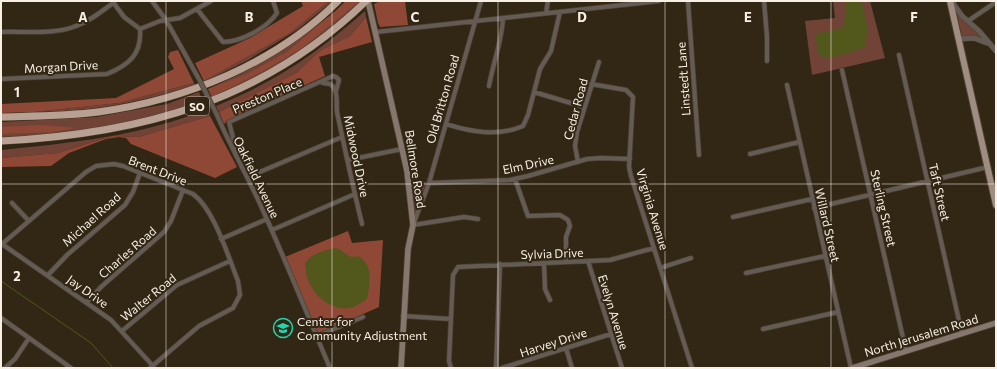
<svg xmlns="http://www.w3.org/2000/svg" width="997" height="369" font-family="Commissioner,sans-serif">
	<rect width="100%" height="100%" fill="#322614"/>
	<path fill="#714337" d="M329 1H333L297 30 248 60 204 82V81L290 33Z
		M345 1H361C315 44 270 74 212 97L208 89C252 70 290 46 328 17L329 18Z
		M833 1H870L885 58 812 75 805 21 835 18Z
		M956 10 986 40 962 38Z
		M365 11 366 17 350 36 321 50 296 73 219 112 216 106C277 81 316 54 365 11Z
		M194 83 195 85C171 93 146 99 121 104 81 112 41 112 1 113L34 112 119 103Z
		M199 92 203 102 193 106 121 125 38 136 1 137V122L96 117 167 104Z
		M207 109 210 116 139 137 114 136 102 139 58 153 1 158V150C70 143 142 136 207 109Z
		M426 182 414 218 411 183Z"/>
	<path fill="#904836" d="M301 1H329L290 33 204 81 195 63 250 38 303 6Z
		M347 1H360L302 48 265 70 212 97 208 89 247 74 287 52Z
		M380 1H405L408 25 380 27 378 23 374 4Z
		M366 17 372 42 319 57 325 76 228 120 224 124 219 112 296 73 321 50 350 36Z
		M178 50 194 83 119 103 34 112 1 113V104L116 98 174 69 168 57 170 52Z
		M210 116 237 167 215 178 131 144 126 138 119 137 106 139 69 153 51 166 1 167V158L58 153 102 139 114 136 139 137Z
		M43 125 76 128 52 132 1 134V127Z
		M348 231 352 243 383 240 379 307 318 334 285 257Z"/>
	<path fill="#52571c" d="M846 1 862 2 868 29 865 47C860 50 832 58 827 58 823 58 821 56 818 54L815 34 841 28 844 25Z
		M335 248C345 249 346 260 358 256 374 264 370 284 367 299 362 302 356 307 350 308 334 311 317 299 310 284 306 278 306 270 305 263 312 253 324 251 335 248Z"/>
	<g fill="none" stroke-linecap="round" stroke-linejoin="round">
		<path stroke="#52571c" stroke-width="1" d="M1 281 91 343 113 368"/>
		<defs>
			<path id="minor" d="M152 1 166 20 200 81
				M688 1 699 155
				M764 1 767 37V61
				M113 2 124 17 140 29 160 21 180 18 211 1
				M197 9 223 42C241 42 267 28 277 13L273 1
				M546 13 548 1
				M968 21 996 2
				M1 32C24 31 54 35 76 26 90 21 101 12 113 3
				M376 32 659 1
				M899 55 962 334
				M842 70 906 351
				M1 79 107 74C129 65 142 54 140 29
				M323 83 330 84C339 90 336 103 337 112 345 150 353 187 362 224
				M591 84 626 90 633 97 629 167 631 176 692 368
				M787 85 851 368
				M489 86C493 63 502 41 503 18
				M534 92 584 107
				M217 115C230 146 247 175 261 206 285 259 307 314 330 368
				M446 124C471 132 498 137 523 126L528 115 540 69 551 51 560 12
				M237 153 229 122 333 76 336 77 339 80 336 91
				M750 154 799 142
				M348 160 402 149
				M578 162 575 146 577 132 599 62
				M248 177 342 137
				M515 179 528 216 560 215 568 220 570 226 566 237V262
				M429 183 510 180 528 176 587 159 601 158 630 159
				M12 203 28 220
				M814 208 988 167
				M733 217 812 199
				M478 219 464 217 413 225 429 183 481 1
				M272 230 355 194
				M221 239 267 219
				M2 244 111 320 153 366
				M1 245 86 172 96 166 114 164 123 166 193 194C214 209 228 256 238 281L240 295 233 308 199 326 150 368
				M588 261 622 368
				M544 263 545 289 550 300
				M660 268 691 258
				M746 273 825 256
				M48 275 67 255 125 205 133 192 140 173
				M87 302 102 286 164 232 171 221 183 190
				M403 316 451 319
				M1 318 71 368
				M763 329 838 312
				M122 331 177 285 230 261
				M317 336 363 317
				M566 348 572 368
				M5 368 15 359 29 338
				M451 368 449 361 453 275 458 267 610 260 654 248
				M496 368 500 264
				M502 368 611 334"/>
			<path id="tertiary" d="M952 2 962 16 979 31 996 51
				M959 39 974 38 987 43"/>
			<path id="secondary" d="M368 1 407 171 413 225 408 249 401 368
				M852 368 996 323"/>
			<path id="primary" d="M950 1 996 205"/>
			<path id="motorway" d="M1 117C33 116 66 116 98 112 185 100 275 64 338 1
				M1 141C141 134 263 101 366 1"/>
		</defs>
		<use href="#minor" stroke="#4e4231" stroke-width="5.5"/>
		<use href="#tertiary" stroke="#4e4231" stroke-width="6"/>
		<use href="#secondary" stroke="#4e4231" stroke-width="7"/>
		<use href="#primary" stroke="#4e4231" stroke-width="8"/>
		<use href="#motorway" stroke="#4e4231" stroke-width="8"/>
		<use href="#minor" stroke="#645b55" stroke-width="4"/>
		<use href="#tertiary" stroke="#645b55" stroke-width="5"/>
		<use href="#secondary" stroke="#86776e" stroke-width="5.5"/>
		<use href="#primary" stroke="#a08d81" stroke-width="6"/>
		<use href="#motorway" stroke="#b8a192" stroke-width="7"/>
		<defs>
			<path id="minor-bridge" d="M200 81 217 115"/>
		</defs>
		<use href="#minor-bridge" stroke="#4e4231" stroke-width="5.5" stroke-linecap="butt"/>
		<use href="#minor-bridge" stroke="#645b55" stroke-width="4"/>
	</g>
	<path fill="none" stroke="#f8f0e5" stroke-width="1" stroke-opacity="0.55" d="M166 1V368M332 1V368M498 1V368M665 1V368M831 1V368M1 184H996"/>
	<defs>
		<symbol id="school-ring" viewBox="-11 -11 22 22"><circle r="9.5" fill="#322614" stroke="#20d5b0" stroke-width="1.5"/><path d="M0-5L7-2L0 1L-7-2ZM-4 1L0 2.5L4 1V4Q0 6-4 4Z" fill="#20d5b0"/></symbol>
	</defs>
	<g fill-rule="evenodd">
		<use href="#school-ring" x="272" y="317" width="22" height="22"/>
	</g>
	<g text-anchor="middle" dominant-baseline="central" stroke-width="4" stroke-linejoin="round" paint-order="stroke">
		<rect fill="#322614" stroke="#bdb3a6" stroke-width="1" x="185" y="97" width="24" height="18" rx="3"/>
		<g font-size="11" font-weight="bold" fill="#f8f0e5">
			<text x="197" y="106">SO</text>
		</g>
		<g font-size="12" fill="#f8f0e5" stroke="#322614">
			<text transform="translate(61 66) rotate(-3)">Morgan Drive</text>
			<text transform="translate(683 79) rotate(-94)">Linstedt Lane</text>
			<text transform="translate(267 95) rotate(-23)">Preston Place</text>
			<text transform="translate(442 99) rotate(-74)">Old Britton Road</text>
			<text transform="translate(575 109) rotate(-75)">Cedar Road</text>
			<text transform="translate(357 156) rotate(78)">Midwood Drive</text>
			<text transform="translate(528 164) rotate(-12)">Elm Drive</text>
			<text transform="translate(416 169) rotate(81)">Bellmore Road</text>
			<text transform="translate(158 170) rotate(21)">Brent Drive</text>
			<text transform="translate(257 177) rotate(64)">Oakfield Avenue</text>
			<text transform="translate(940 192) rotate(77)">Taft Street</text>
			<text transform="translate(884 208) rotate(77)">Sterling Street</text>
			<text transform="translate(653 209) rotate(73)">Virginia Avenue</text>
			<text transform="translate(91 219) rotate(-42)">Michael Road</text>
			<text transform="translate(828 225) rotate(77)">Willard Street</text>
			<text transform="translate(127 252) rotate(-41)">Charles Road</text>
			<text transform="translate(552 253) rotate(-2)">Sylvia Drive</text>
			<text transform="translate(88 291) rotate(35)">Jay Drive</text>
			<text transform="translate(148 297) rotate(-39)">Walter Road</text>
			<text transform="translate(614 312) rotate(73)">Evelyn Avenue</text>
			<text transform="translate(921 335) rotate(-17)">North Jerusalem Road</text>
			<text transform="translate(553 342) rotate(-18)">Harvey Drive</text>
		</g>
		<g font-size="12" fill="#f8f0e5" stroke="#322614" text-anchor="start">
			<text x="297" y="321">Center for<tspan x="297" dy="14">Community Adjustment</tspan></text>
		</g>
	</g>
	<g font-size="13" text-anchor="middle" font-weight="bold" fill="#f8f0e5" stroke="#322614" stroke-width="4" stroke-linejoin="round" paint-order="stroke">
		<text x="83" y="22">A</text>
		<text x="249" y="22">B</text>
		<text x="415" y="22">C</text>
		<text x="582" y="22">D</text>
		<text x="748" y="22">E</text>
		<text x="914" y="22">F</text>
		<text x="17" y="97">1</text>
		<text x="17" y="281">2</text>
	</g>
	<rect width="997" height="369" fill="none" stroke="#f8f0e5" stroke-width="4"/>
</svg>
